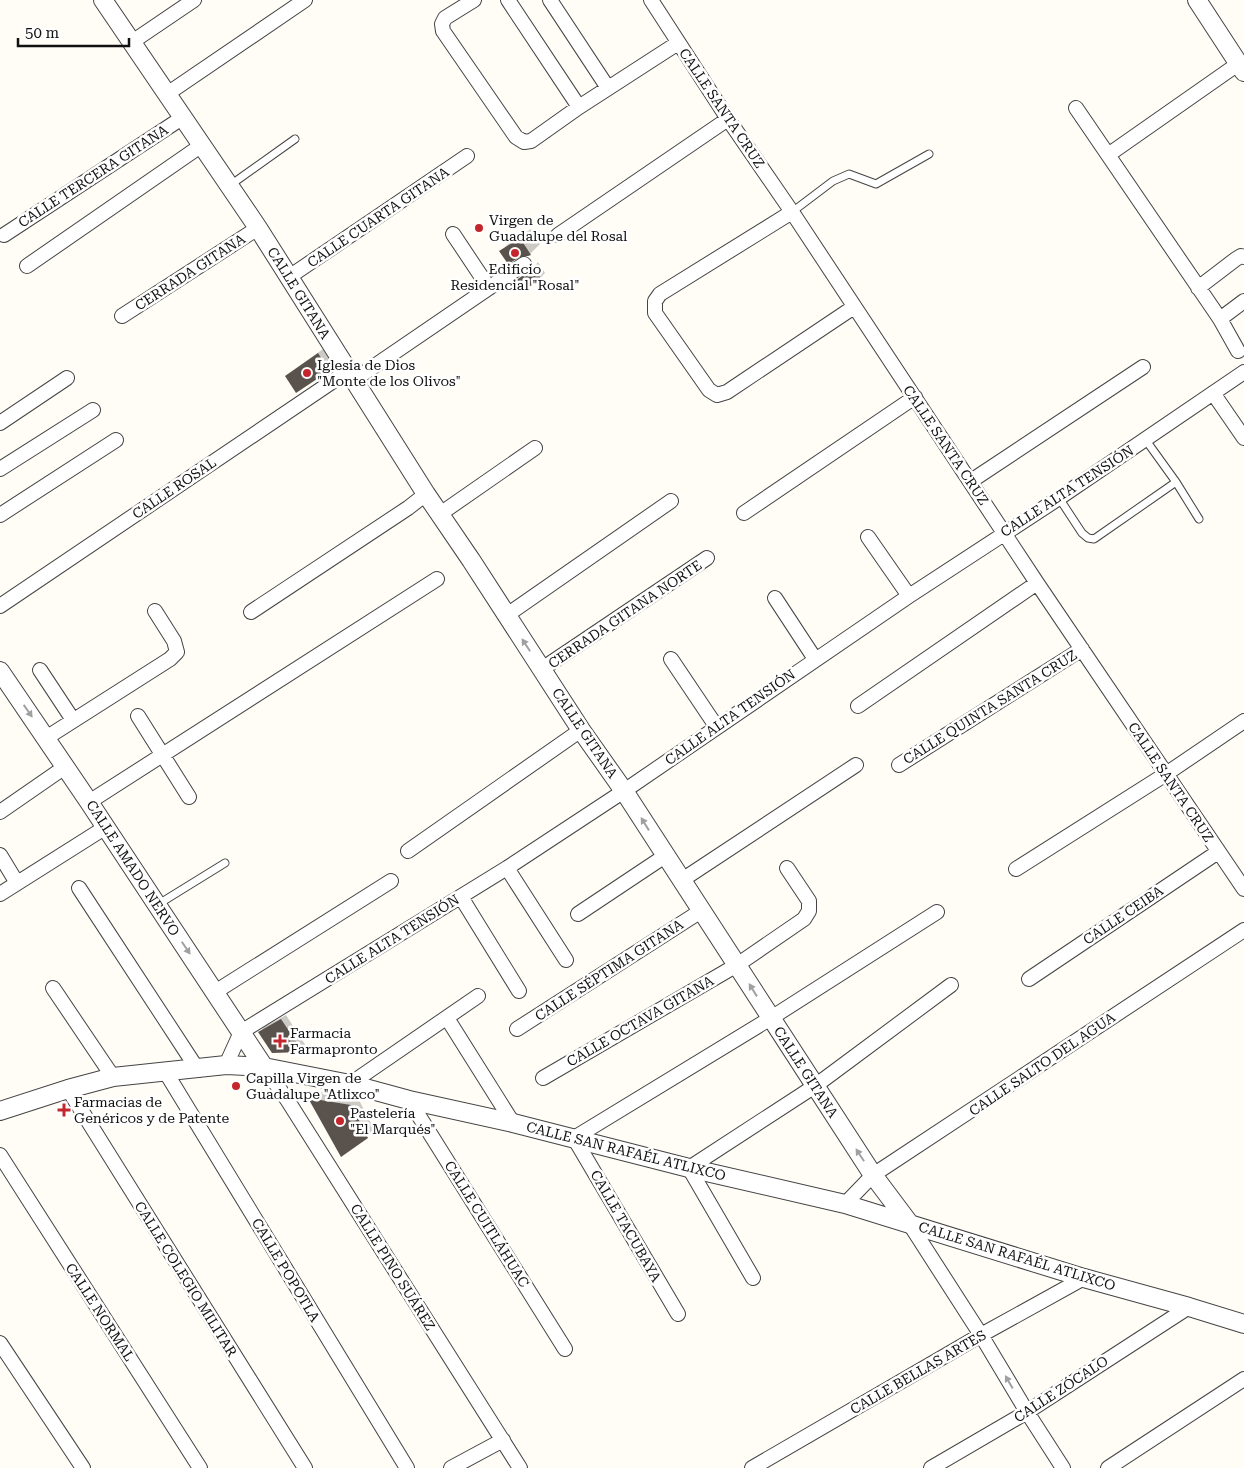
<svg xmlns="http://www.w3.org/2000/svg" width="1244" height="1468" font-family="'Roboto Serif',serif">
	<rect width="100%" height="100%" fill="#fffdf5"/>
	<path fill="#0003" d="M531 229 540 244 530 254 528 255 500 252 510 242Z
		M538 262 545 273 540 278 516 281 532 269Z
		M323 349 333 365 297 391 286 376Z
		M286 1015 306 1046 302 1050 273 1052 260 1032 264 1027Z
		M316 1091 358 1098 374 1129 367 1137 341 1156 309 1098Z"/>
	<path fill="#5a524d" d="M520 238 531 255 528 256 520 257 508 264 499 251Z
		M532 265 541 279 521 292 515 281 529 271Z
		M318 353 329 371 296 393 285 376Z
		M281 1019 303 1052 272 1053 258 1032Z
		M308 1098 351 1105 368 1138 341 1157Z"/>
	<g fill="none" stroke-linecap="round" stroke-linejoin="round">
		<defs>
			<path id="service" d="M229 186 295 139
				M792 212 833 181 849 174 876 184 929 154
				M1145 439 1176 482 1199 519
				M1059 498 1082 533 1088 538 1094 539 1176 482
				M157 905 225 863"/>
			<path id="minor" d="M474 0 445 18 442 24 443 31 516 137 524 142 531 141 579 107 678 43
				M508 0 579 107
				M550 0 608 88
				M651 0 728 119 792 212 1037 583 1244 889
				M132 42 194 0
				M167 94 305 0
				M1076 108 1220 319 1238 351
				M1108 155 1238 64
				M792 212 660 294 655 301V313L709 390 717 395 727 392 854 307
				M453 234 489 288
				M4 235 182 118
				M558 235 728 119
				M27 266 202 145
				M289 277 467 156
				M1198 288 1236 259 1241 256 1244 257
				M122 316 258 228
				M1220 319 1244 301
				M354 380 524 264
				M1213 393 1244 438
				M0 423 67 378
				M0 469 93 410
				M971 481 1143 367
				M744 513 915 397
				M440 514 535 448
				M0 515 116 440
				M868 537 909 596
				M775 598 815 659
				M0 606 348 371
				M251 612 408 508 426 494
				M507 615 671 501
				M671 659 716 726
				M542 669 707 558
				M40 670 73 720
				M858 706 1037 583
				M138 716 189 797
				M46 738 170 659 177 652 174 641 155 611
				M899 765 1082 649
				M89 802 437 579
				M0 812 65 767
				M408 851 581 730
				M0 855 17 883
				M507 868 566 960
				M1016 869 1166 774 1244 721
				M682 880 856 765
				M79 888 198 1070
				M0 894 106 827
				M461 897 519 991
				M578 914 665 856
				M1029 979 1218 852
				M53 988 113 1077
				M215 992 391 881
				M447 1018 513 1123
				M517 1029 701 911
				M226 1065 241 1032 507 868 624 791 909 596 1059 498 1244 372
				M264 1067 288 1101 520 1468
				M165 1071 407 1468
				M543 1078 737 965 804 919 809 911V901L787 868
				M350 1084 478 996
				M68 1089 305 1468
				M409 1100 565 1349
				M0 1155 200 1468
				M845 1204 873 1175 1244 930
				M909 1223 981 1335 1027 1412 1063 1468
				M753 1278 689 1168 815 1086 951 985
				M678 1314 574 1138 771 1018 937 912
				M0 1343 83 1468
				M451 1468 503 1440
				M752 1468 981 1335 1084 1278
				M931 1468 1027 1412 1189 1307
				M1108 1468 1244 1379"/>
			<path id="tertiary" d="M103 0 258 228 426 494 471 560 581 730 624 791 873 1175 909 1223
				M1197 0 1244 72
				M0 671 89 802 264 1067
				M0 1111 68 1089 113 1077 226 1065 264 1067 350 1084 409 1100 513 1123 689 1168 845 1204 1084 1278 1189 1307 1244 1324"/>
		</defs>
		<use href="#service" stroke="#444" stroke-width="9"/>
		<use href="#minor" stroke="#444" stroke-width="16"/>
		<use href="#tertiary" stroke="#444" stroke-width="20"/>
		<use href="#service" stroke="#fff" stroke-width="7"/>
		<use href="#minor" stroke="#fff" stroke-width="14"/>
		<use href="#tertiary" stroke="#fff" stroke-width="18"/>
	</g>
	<defs><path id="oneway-solid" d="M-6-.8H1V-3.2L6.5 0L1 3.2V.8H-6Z" transform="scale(1.25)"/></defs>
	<g fill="#a0a0a0">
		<use href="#oneway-solid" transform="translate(526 645) rotate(-123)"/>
		<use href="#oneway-solid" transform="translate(28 711) rotate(55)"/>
		<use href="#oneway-solid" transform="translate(645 824) rotate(-122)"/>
		<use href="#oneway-solid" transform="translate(186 948) rotate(56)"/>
		<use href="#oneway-solid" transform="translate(753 990) rotate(-122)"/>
		<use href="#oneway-solid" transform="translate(860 1155) rotate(-123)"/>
		<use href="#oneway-solid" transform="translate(1009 1382) rotate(-120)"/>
	</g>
	<g fill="#c4262e" stroke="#fff" stroke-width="2">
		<circle cx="479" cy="228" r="5"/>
		<circle cx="515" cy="253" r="5"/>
		<circle cx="307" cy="373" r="5"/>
		<path d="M277.5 1033.5h5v5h5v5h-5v5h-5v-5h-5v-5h5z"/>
		<circle cx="236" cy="1086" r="5"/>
		<path d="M61.5 1102.5h5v5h5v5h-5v5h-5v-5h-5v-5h5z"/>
		<circle cx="340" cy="1121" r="5"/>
	</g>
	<g text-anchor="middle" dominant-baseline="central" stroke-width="5" stroke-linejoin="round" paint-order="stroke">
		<g font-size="14" fill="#111" stroke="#fff">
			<text transform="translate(722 108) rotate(56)">CALLE SANTA CRUZ</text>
			<text transform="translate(93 176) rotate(-33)">CALLE TERCERA GITANA</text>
			<text transform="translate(378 217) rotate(-34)">CALLE CUARTA GITANA</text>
			<text transform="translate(190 272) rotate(-33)">CERRADA GITANA</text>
			<text transform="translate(299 293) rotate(58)">CALLE GITANA</text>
			<text transform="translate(946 445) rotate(56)">CALLE SANTA CRUZ</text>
			<text transform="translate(174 488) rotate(-34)">CALLE ROSAL</text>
			<text transform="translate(1067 491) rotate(-33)">CALLE ALTA TENSIÓN</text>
			<text transform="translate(625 614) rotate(-34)">CERRADA GITANA NORTE</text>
			<text transform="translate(990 707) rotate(-32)">CALLE QUINTA SANTA CRUZ</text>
			<text transform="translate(730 717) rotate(-35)">CALLE ALTA TENSIÓN</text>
			<text transform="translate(585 733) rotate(56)">CALLE GITANA</text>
			<text transform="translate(1171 782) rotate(56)">CALLE SANTA CRUZ</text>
			<text transform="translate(133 868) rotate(57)">CALLE AMADO NERVO</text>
			<text transform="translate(1123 915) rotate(-34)">CALLE CEIBA</text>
			<text transform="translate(392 939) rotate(-32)">CALLE ALTA TENSIÓN</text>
			<text transform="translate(609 970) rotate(-33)">CALLE SÉPTIMA GITANA</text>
			<text transform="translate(640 1021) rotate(-30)">CALLE OCTAVA GITANA</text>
			<text transform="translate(1042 1064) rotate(-34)">CALLE SALTO DEL AGUA</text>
			<text transform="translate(806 1072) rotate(57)">CALLE GITANA</text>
			<text transform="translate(626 1151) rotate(14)">CALLE SAN RAFAÉL ATLIXCO</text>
			<text transform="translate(487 1224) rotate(58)">CALLE CUITLÁHUAC</text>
			<text transform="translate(626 1226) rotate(60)">CALLE TACUBAYA</text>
			<text transform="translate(1017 1256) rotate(17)">CALLE SAN RAFAÉL ATLIXCO</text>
			<text transform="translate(393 1267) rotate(58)">CALLE PINO SUÁREZ</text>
			<text transform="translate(286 1270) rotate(59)">CALLE POPOTLA</text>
			<text transform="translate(186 1279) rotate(58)">CALLE COLEGIO MILITAR</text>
			<text transform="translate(100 1312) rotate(57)">CALLE NORMAL</text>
			<text transform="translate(918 1372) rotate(-30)">CALLE BELLAS ARTES</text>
			<text transform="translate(1061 1389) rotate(-33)">CALLE ZÓCALO</text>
		</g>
		<g font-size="14" fill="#111" stroke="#fff" text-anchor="start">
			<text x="489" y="220">Virgen de<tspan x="489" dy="16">Guadalupe del Rosal</tspan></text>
			<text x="515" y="269" text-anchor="middle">Edificio<tspan x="515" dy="16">Residencial "Rosal"</tspan></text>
			<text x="317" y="365">Iglesia de Dios<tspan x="317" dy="16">"Monte de los Olivos"</tspan></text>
			<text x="290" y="1033">Farmacia<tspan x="290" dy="16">Farmapronto</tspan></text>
			<text x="246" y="1078">Capilla Virgen de<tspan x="246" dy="16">Guadalupe "Atlixco"</tspan></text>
			<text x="74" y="1102">Farmacias de<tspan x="74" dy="16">Genéricos y de Patente</tspan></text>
			<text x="350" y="1113">Pastelería<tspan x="350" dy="16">"El Marqués"</tspan></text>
		</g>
	</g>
	<path d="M18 38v8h111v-8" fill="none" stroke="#111111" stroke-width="2.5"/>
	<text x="25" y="38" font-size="15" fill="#111111" stroke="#ffffff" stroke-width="4" paint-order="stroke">50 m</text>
</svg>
